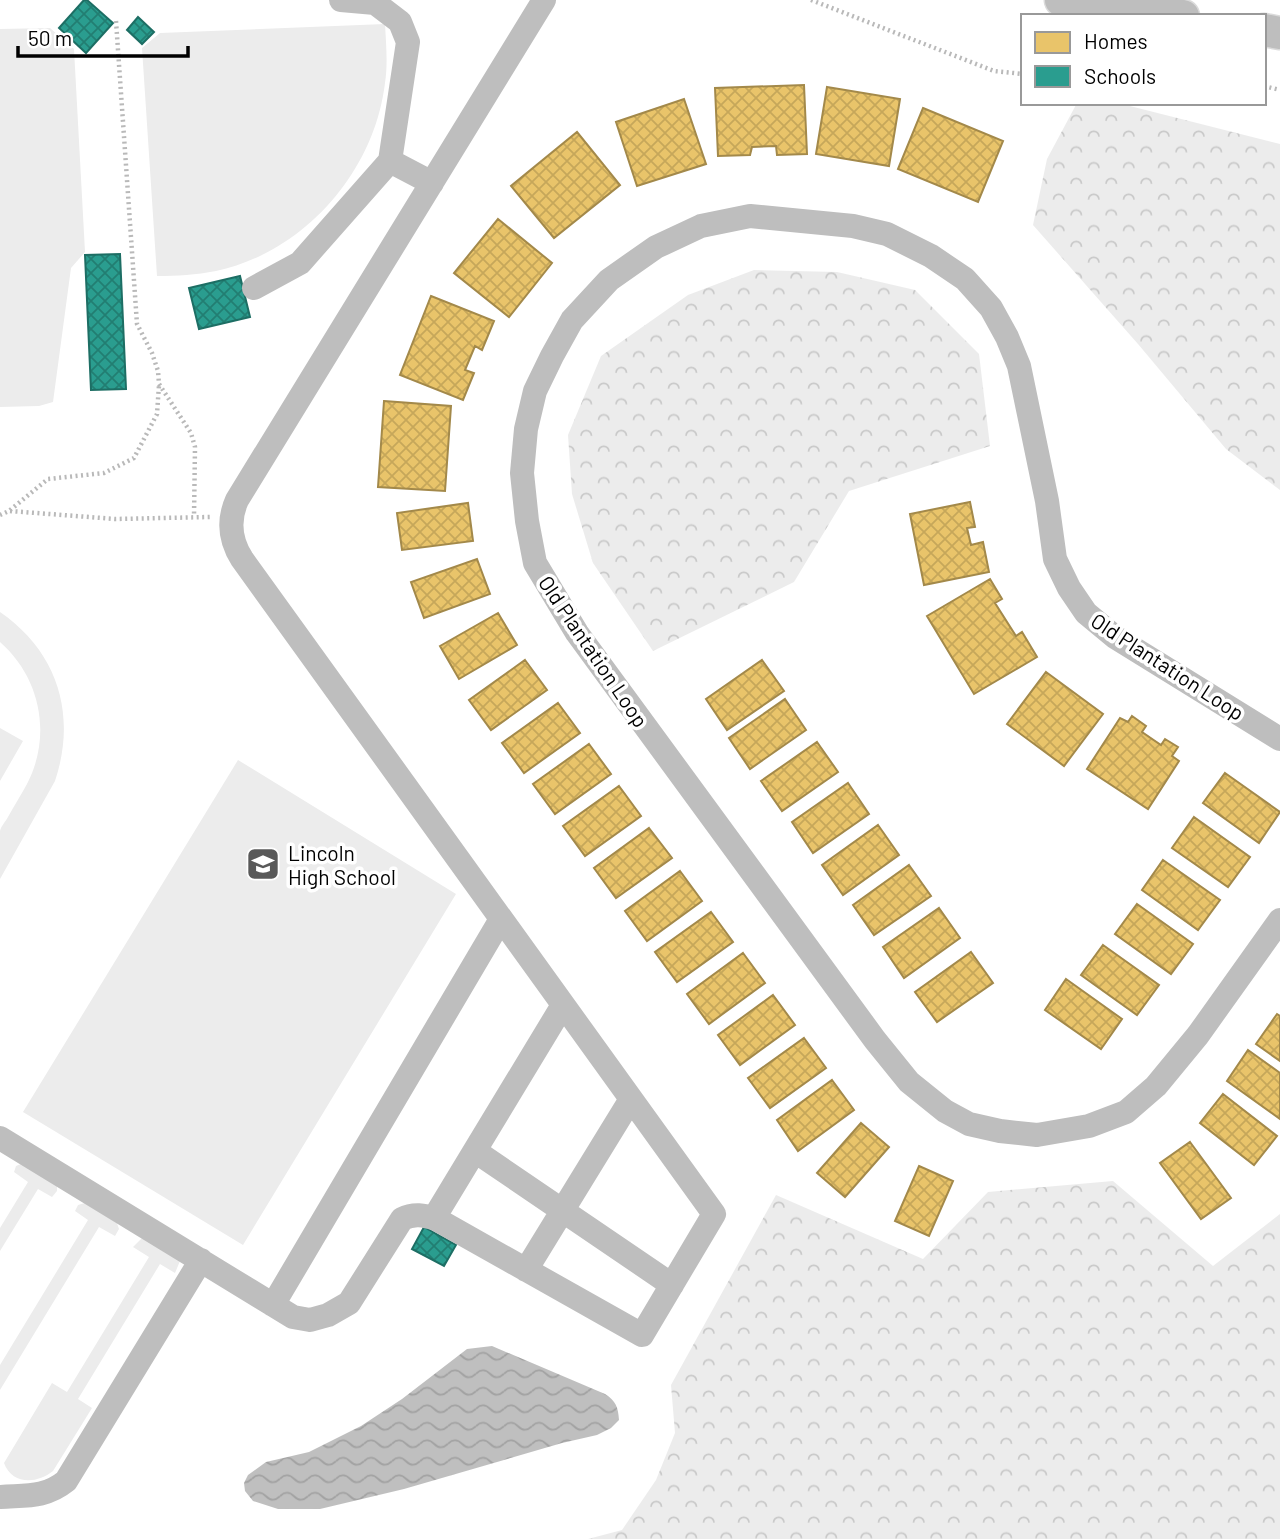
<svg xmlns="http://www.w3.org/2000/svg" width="1280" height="1539" font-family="Barlow,sans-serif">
	<defs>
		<pattern id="forest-crowns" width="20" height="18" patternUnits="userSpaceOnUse" patternTransform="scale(1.75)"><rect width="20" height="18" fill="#ececec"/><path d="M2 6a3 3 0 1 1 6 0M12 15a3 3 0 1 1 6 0" fill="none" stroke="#c9c9c9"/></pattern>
		<pattern id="water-waves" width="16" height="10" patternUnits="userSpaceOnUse" patternTransform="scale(1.75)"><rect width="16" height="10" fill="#bfbfbf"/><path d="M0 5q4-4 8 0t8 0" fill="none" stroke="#a2a2a2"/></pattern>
		<pattern id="homes-cross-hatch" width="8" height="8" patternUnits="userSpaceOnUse" patternTransform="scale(1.75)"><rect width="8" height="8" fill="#e9c46a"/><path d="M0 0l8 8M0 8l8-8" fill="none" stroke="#c6a75a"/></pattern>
		<pattern id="schools-cross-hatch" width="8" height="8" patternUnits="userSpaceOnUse" patternTransform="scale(1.75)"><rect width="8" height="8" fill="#2a9d8f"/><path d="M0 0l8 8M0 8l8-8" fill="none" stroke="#227e72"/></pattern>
	</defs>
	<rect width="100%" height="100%" fill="#fff"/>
	<path fill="#ececec" d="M385 24C386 43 388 64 385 83 374 173 304 252 216 271 196 275 177 276 157 276L142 48 160 33Z
		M50 28 74 49 85 252 71 268 53 402 39 406 0 407V29Z
		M0 612C58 652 77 715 55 781L0 879C0 869 0 840 0 831 1 826 6 821 8 817 14 806 21 795 27 784 52 736 41 678 0 642Z
		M0 728 23 741 0 781Z
		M238 760 456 894 243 1245 23 1112Z
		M21 1164 57 1186V1191L52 1197 38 1189 0 1251V1228L28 1182 14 1172 16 1166Z
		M85 1203 117 1223 119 1229 115 1236 99 1227 0 1390V1365L88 1220 75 1211 78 1205Z
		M142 1238 180 1261 175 1273 160 1264 78 1399 92 1408 53 1471C37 1484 12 1485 4 1463L52 1383 67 1392 149 1257 133 1247Z"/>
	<path fill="url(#forest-crowns)" d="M1077 103H1118L1280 144V490L1226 449 1138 344 1033 225 1047 159Z
		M754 270 837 272 915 290 979 354 990 446 849 491 794 582 653 651 593 563 572 494 568 435 601 356 688 295Z
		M1113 1181 1213 1266 1280 1214V1539H588L622 1530 656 1480 675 1433 671 1385 776 1195 923 1259 988 1192Z"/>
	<path fill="url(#water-waves)" d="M492 1346 605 1394C616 1401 618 1407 619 1420L611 1428 597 1435 562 1443 404 1489 320 1509H278L253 1501 245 1491 244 1483 248 1475 266 1462 309 1452 361 1426 402 1399 467 1349Z"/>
	<path fill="url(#homes-cross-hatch)" stroke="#a3894a" stroke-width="2" d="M804 85 807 154 777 155 776 146 752 147 750 155 718 156 715 88Z
		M827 87 900 99 889 166 816 154Z
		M684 99 706 164 637 186 616 122Z
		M923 108 1003 141 978 202 898 169Z
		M577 132 620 185 554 238 511 186Z
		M498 219 552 263 509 317 454 273Z
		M431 296 494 321 482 350 475 346 465 370 474 373 463 400 400 375Z
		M384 401 451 406 445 491 378 487Z
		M970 502 975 527 967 528 971 545 983 542 989 572 924 585 910 514Z
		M468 503 473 541 402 550 397 513Z
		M477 559 490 594 424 618 411 582Z
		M990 579 1002 599 995 603 1016 636 1022 632 1037 657 974 694 927 616Z
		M498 613 517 645 459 679 440 646Z
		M525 660 547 690 491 730 469 700Z
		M762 660 784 691 727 730 706 699Z
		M1046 672 1103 714 1064 766 1007 724Z
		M785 699 806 730 750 769 729 738Z
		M558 703 580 733 524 773 502 743Z
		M1132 716 1146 726 1142 732 1161 745 1165 739 1178 747 1172 756 1179 761 1148 809 1087 769 1120 718 1128 722Z
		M817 742 838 772 782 811 761 781Z
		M589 744 611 774 555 814 533 784Z
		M1225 773 1280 812 1259 843 1203 803Z
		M848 783 869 814 813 853 792 822Z
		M619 786 641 816 585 856 563 826Z
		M1194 817 1250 857 1228 887 1172 848Z
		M878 825 899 855 843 895 822 865Z
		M649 828 672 858 616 898 594 868Z
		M1163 860 1220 900 1198 930 1142 890Z
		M909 865 931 896 874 935 853 905Z
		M680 871 702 901 647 941 625 911Z
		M1137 904 1193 944 1171 974 1115 934Z
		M939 908 960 938 904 978 883 947Z
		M711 912 733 942 677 982 655 952Z
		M1103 945 1159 985 1137 1015 1081 975Z
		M971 952 993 983 937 1022 915 992Z
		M743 953 765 983 709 1024 687 994Z
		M1066 979 1122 1019 1101 1049 1045 1010Z
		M773 995 795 1025 740 1065 718 1035Z
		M1277 1014 1280 1016V1061L1256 1044Z
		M804 1038 826 1068 770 1108 748 1078Z
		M1248 1050 1280 1073V1119L1227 1081Z
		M832 1080 854 1110 798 1151 777 1120Z
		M1223 1094 1277 1136 1254 1165 1200 1123Z
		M861 1123 889 1147 845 1197 817 1173Z
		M1190 1142 1231 1198 1201 1219 1160 1163Z
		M919 1166 953 1181 929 1236 895 1221Z"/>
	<path fill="url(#schools-cross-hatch)" stroke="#1d6e64" stroke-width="2" d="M84 0H87L113 23 86 53 59 28Z
		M138 17 154 32 142 44 127 30Z
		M120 254 126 389 91 390 85 255Z
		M240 276 250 317 199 329 189 288Z
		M424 1227 456 1245 444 1266 412 1249Z"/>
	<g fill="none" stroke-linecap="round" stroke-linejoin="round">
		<defs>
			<path id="major" d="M1061 0 1183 16
				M1264 30 1280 33"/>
		</defs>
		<use href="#major" stroke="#dbdbdb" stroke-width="35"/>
		<path stroke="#b9b9b9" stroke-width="4.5" stroke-dasharray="2 3.5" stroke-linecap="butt" d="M811 0 994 71 1023 74
			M116 21 137 324 152 353 158 371 159 384 191 433 195 447 194 517
			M1264 86 1280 90
			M10 511 115 519 210 517
			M0 515 9 511 48 479 104 473 134 458 157 414 159 385"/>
		<path stroke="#bebebe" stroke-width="24" d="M341 0 375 3 400 22 408 42 390 161 432 183
			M254 288 300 263 390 161
			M1280 739 1115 637 1086 613 1069 588 1055 559 1047 501 1019 366 1007 337 991 308 965 279 931 256 887 234 853 226 750 216 701 226 656 247 609 280 572 320 552 356 535 391 526 429 522 473 527 521 535 563 577 633 875 1040 909 1082 945 1111 969 1124 1000 1131 1037 1135 1089 1126 1126 1112 1156 1086 1198 1035 1280 920
			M0 1138 293 1317 310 1320 328 1315 349 1303 402 1219C414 1213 424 1215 436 1219L642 1335 714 1214 242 559C230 540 228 520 237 500L544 0
			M475 1151 672 1285
			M434 1218 563 1005
			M526 1270 631 1099
			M273 1305 501 919
			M0 1497C26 1495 45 1498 66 1481L201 1260"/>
		<use href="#major" stroke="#bebebe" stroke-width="32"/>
	</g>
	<defs>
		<symbol id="school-square" viewBox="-11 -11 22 22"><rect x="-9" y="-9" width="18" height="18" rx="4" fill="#595959" stroke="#fff"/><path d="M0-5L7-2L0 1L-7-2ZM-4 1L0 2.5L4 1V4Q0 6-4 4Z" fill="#fff"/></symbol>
	</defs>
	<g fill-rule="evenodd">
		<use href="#school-square" x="244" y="845" width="38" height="38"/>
	</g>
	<g text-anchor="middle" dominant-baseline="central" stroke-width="7" stroke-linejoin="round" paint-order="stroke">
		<g font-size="21" fill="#000" stroke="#fff">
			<text transform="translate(594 651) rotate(56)">Old Plantation Loop</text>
			<text transform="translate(1168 666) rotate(33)">Old Plantation Loop</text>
		</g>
		<g font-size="21" fill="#000" stroke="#fff" text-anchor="start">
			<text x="288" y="852">Lincoln<tspan x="288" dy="24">High School</tspan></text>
		</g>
	</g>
	<rect x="1021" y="14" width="245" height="91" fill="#ffffff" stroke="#999999" stroke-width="2"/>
	<rect x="1035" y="32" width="35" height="21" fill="#e9c46a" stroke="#999999" stroke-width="2"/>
	<text x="1084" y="49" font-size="21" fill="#000000">Homes</text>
	<rect x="1035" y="66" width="35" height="21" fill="#2a9d8f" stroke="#999999" stroke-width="2"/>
	<text x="1084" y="84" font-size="21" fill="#000000">Schools</text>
	<path d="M18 46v10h170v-10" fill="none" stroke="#000000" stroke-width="3.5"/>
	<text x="28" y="46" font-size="21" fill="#000000" stroke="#ffffff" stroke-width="5" paint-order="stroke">50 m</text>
</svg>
